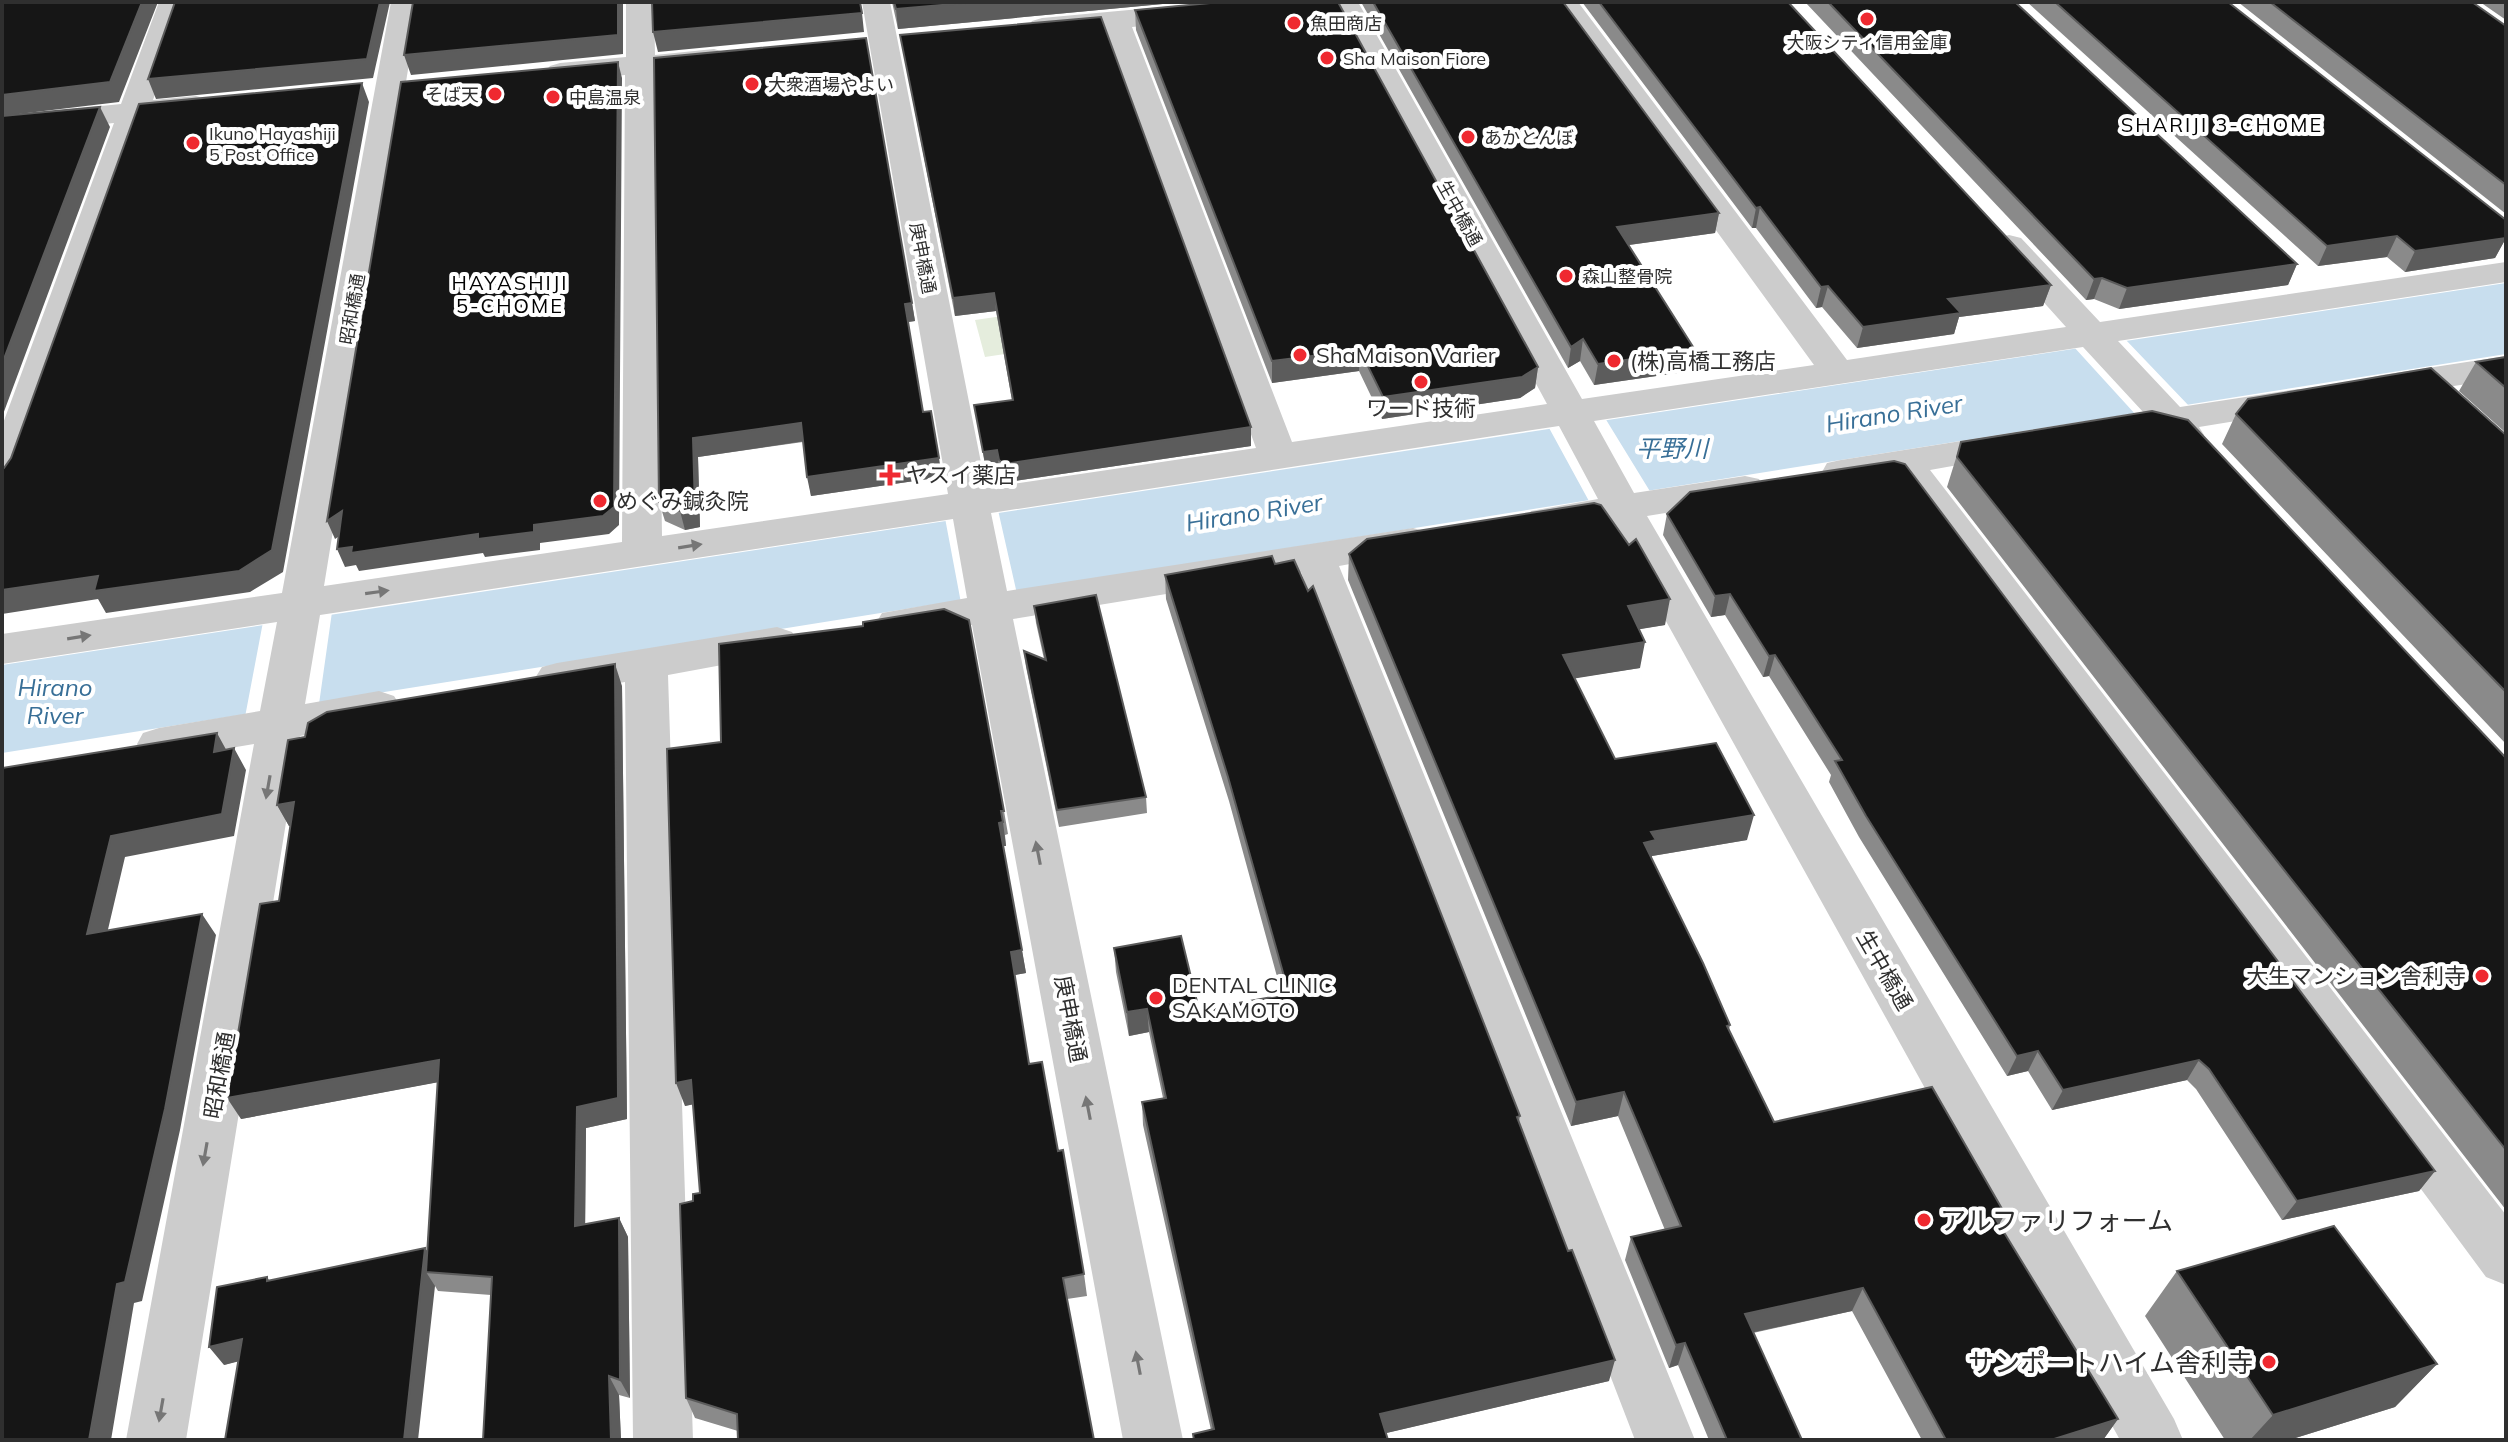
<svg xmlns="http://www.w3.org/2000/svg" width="2508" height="1442" font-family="Mulish,'Noto Sans JP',sans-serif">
	<rect width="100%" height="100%" fill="#fff"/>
	<path fill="#e5eddd" d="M1073 306 1086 342 985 357 975 320Z"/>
	<path fill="#c8deee" d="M2506 283V354L2 753V665Z"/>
	<path fill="#fff" d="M2125 339 2190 407 2136 415 2074 347Z
		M1605 418 1651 493 1590 503 1548 426Z
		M998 510 1017 594 961 603 945 518Z
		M332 612 319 704 245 717 263 622Z"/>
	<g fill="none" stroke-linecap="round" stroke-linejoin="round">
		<path fill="#ccc" fill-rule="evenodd" d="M159 2H187L153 100 196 96 207 99 211 105 207 111 146 119 21 478 16 487 2 490V426L114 123 2 134V116L121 104Z
			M391 2H419L324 586 622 542 625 75 560 81 550 78 545 72 550 66 560 63 626 57V2H654L655 55 714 49 724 52 729 58 724 64 655 72 662 536 948 494 862 2H890L986 488 1256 448 1104 30 1042 36 1032 33 1028 27 1032 21 1042 18 1216 2H1320L1316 8 1306 10 1132 27 1292 442 1547 404 1330 2H1358L1582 399 1814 365 1550 2H1578L1847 360 2066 327 1992 245 1997 238 2009 235 2021 238 2100 322 2506 262V282L2118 341 2180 407 2298 389 2311 392 2316 400 2311 408 2298 411 2199 427 2204 435 2198 443C2182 447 2174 445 2162 433L2121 440 2108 436 2102 428 2108 420 2144 413 2083 347 1594 421 1634 493 1745 476 1759 479 1764 488 1759 497 1745 500 1647 516 2174 1419 2183 1440H2120L1611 522 1545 533 1531 529 1525 520 1531 511 1598 499 1559 426 991 513 1007 591 1413 528 1427 532 1433 541 1427 550 1339 566 1695 1440H1635L1301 572 1013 619 1183 1440H1123L972 625 897 637 882 633 876 623 882 613 967 598 953 519 320 615 305 704 379 691 394 696 401 707 394 718 300 736 186 1440H126L254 744 159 760 143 755 137 744 143 733 159 728 260 711 277 622 2 664V634L282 593Z
			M2506 356V378L2382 397 2369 394 2364 386 2369 378 2382 375Z
			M2018 432 2031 436 2037 444 2031 452 1930 470 2506 1215V1285L2486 1277 1894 476 1841 484 1827 481 1822 472 1827 463 1841 460Z
			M777 627 792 632 798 642 792 652 668 675 693 1440H633L625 682 557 693 542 689 535 678 542 667 557 663Z"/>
	</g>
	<path fill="#8a8a8a" d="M892 2H1184L898 29Z
		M1361 2H1563L1719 213 1715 233 1629 245 1691 371 1594 385 1580 361 1568 368Z
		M1582 2H1788L2051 285 2043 306 1959 317 1954 334 1857 348 1822 307 1816 308 1756 228H1752Z
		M1805 2H2015L2297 264 2288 285 2119 309 2094 299 2086 300Z
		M2027 2H2228L2506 238 2495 258 2405 272 2387 257 2318 266Z
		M2238 2H2472L2506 26V214Z
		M2480 2H2506V20Z
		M1135 10 1538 367 1535 388 1520 398 1382 419 1359 371 1272 383 1136 30Z
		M900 35 1251 446 1007 482 1001 479 999 468 986 470 974 405 1012 400 996 311 955 316Z
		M654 58 912 303 915 321 908 322 923 412 942 477 811 496 803 442 698 457 700 527 685 530 665 521 659 502Z
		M2506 357V433L2459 391 2476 362Z
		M2236 414 2506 435V744L2222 444Z
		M1961 442 2506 758V1210L1947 487Z
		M1667 514 2435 1171 2419 1191 2282 1220 2196 1089 2187 1080 2052 1110 2028 1071 2007 1076 1859 837 1829 782 1831 775 1769 676 1763 677 1725 615 1711 617 1663 535Z
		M1349 554 1665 625 1639 629 1640 668 1574 678 1615 759 1747 840 1652 856 1651 858 1730 1025 1729 1030 1774 1122 1999 1224 2118 1419 2103 1440H1922L1852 1311 1753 1333 1802 1440H1709L1678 1365 1669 1368 1625 1260 1631 1237 1665 1230 1618 1116 1571 1126 1348 580Z
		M1165 575 1520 1116 1519 1122 1609 1381 1386 1433 1388 1440H1193V1434L1211 1430 1143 1125 1142 1102 1163 1098 1149 1032 1129 1036 1116 972 1114 948 1199 1010 1282 995 1229 801 1166 599Z
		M1034 606 1146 797 1147 813 1059 827 1026 667 1024 651 1044 659 1036 623Z
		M622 686 627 1119 586 1128 585 1224 619 1218 628 1237 630 1398 619 1395 621 1440H483L491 1295 438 1291 435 1286 238 1361 224 1365 267 1277 270 1281 427 1250 438 1082 241 1119 279 901 290 826H289L277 805Z
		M667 749 1004 811 1008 834 1005 835 1006 846H1003L1026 973 1015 975 1029 1064 1058 1151 1084 1274 1087 1296 1067 1299 738 1431 695 1418 686 1398 693 1201 700 1193 693 1104 685 1106Z
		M2177 1271 2437 1364 2395 1407 2289 1440H2225L2145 1316Z"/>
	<path fill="#5c5c5c" d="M142 2H158L119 102 2 116V95Z
		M380 2H390L373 78 156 99 148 79Z
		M618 2H623V54L411 75 404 55Z
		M977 2H1184L898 29 896 9Z
		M862 13 864 32 658 52 653 32Z
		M618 62 622 78 619 525 609 534 540 543V550L485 557 483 553 359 571 356 565 345 567 337 549Z
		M362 83 369 102 283 572 250 592 106 613 98 599 2 614V590L98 576Z
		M100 107 110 127 2 417V364Z
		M1760 207 1756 228H1752L1756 208Z
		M1719 213 1715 233 1614 247 1617 227Z
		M2397 236 2387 257 2318 266 2327 246Z
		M2506 238 2495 258 2405 272 2415 251Z
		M2297 264 2288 285 2119 309 2127 288Z
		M2102 278 2094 299 2086 300 2094 279Z
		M2051 285 2043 306 1959 317 1954 334 1857 348 1863 327 1948 299Z
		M1828 286 1822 307 1816 308 1821 287Z
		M994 293 996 311 955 316 953 298Z
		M912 303 915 321 908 322 905 304Z
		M1583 339 1580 361 1568 368 1571 347Z
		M1360 350 1359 371 1272 383V361Z
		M1695 350 1691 371 1594 385 1598 364Z
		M1538 367 1535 388 1520 398 1382 419 1383 397Z
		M801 423 805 441 698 457 700 527 685 530 680 511 693 438Z
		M1251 427V446L1007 482 1005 464Z
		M997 450 999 468 986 470 983 452Z
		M939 458 942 477 811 496 807 477Z
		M342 511 350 529 335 539 327 521Z
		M1730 594 1725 615 1711 617 1715 596Z
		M1670 599 1665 625 1623 632 1628 606Z
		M1645 642 1640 668 1559 681 1563 655Z
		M1775 655 1769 676 1763 677 1769 656Z
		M615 664 622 686 627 1119 586 1128 585 1245 575 1226 577 1107Z
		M217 733 229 755 214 752Z
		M234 748 246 770 234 836 125 857 102 955 87 934 111 836Z
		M294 802 306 823 289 826 277 805Z
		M1754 815 1747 840 1652 856 1650 865 1644 843 1651 832Z
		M1003 822 1006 846H1002L999 823Z
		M202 914 216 935 180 1130 142 1301 134 1303 111 1440H89L117 1284Z
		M1022 950 1026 973 1015 975 1011 952Z
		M1147 1009 1149 1032 1129 1036 1127 1012Z
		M2038 1051 2028 1071 2007 1076 2017 1056Z
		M439 1060 450 1080 241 1119 227 1098Z
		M2199 1060 2187 1080 2052 1110 2063 1090Z
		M691 1080 700 1103 685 1106 676 1083Z
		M1624 1092 1618 1116 1571 1126 1576 1102Z
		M2435 1171 2419 1191 2282 1220 2297 1201Z
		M2005 1214 1992 1237 1994 1216Z
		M619 1218 628 1237 630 1398 620 1380Z
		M425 1248 437 1266 426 1272 435 1286 418 1440H404Z
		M1863 1288 1852 1311 1736 1336 1745 1314Z
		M242 1339 256 1357 224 1365 209 1347Z
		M1685 1343 1678 1365 1669 1368 1676 1345Z
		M1615 1360 1609 1381 1378 1435 1380 1414Z
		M2437 1364 2395 1407 2289 1440H2250L2273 1415Z
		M609 1376 619 1395 621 1440H611Z
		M2118 1419 2103 1440H2051Z"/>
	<path fill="#161616" stroke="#5c5c5c" stroke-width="2" d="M2 2H142L110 82 2 95Z
		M175 2H380L367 59 148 79Z
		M413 2H618V35L404 55Z
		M652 2H860L862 13 653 32Z
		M894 2H977L896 9Z
		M1221 2H1338L1538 367 1522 377 1383 397 1360 350 1272 361 1135 10Z
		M1373 2H1563L1719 213 1617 227 1695 350 1598 364 1583 339 1571 347Z
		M1599 2H1788L2051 285 1948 299 1961 313 1863 327 1828 286 1821 287 1760 207 1756 208Z
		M1828 2H2015L2297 264 2127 288 2102 278 2094 279Z
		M2055 2H2228L2506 220V238L2415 251 2397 236 2327 246Z
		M2270 2H2472L2506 26V185Z
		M1101 17 1251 427 1005 464 999 460 997 450 983 452 974 405 1013 400 994 293 953 298 900 35Z
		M866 38 912 303 905 304 923 412 931 411 939 458 807 477 801 423 693 438 695 509 680 511 659 502 654 58Z
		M618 62 614 507 603 516 534 525V532L478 539V534L351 553 352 547 337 549 342 511 327 521 401 82Z
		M362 83 272 550 239 571 94 591 98 576 2 590V469L4 468 11 458 139 104Z
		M100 107 2 364V116Z
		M2506 357V388L2476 362Z
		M2431 368 2506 435V692L2236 414 2248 399Z
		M2152 411 2188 420 2506 758V1150L1957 457 1961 442Z
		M1894 461 1905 464 2435 1171 2297 1201 2209 1069 2199 1060 2063 1090 2038 1051 2017 1056 1866 816 1835 761 1842 760 1775 655 1769 656 1730 594 1715 596 1667 514 1690 492Z
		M1594 503 1601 505 1629 545 1636 539 1670 599 1628 606 1645 642 1563 655 1615 759 1716 743 1754 815 1651 832 1656 840 1644 843 1703 963 1730 1025 1727 1026 1774 1122 1932 1087 2005 1214 1994 1216 2118 1419 2051 1440H1946L1863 1288 1745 1314 1802 1440H1727L1685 1343 1676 1345 1631 1237 1681 1226 1624 1092 1576 1102 1349 554 1367 539Z
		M1272 556 1275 564 1294 560 1308 591 1313 586 1520 1116 1517 1117 1568 1251 1572 1250 1615 1360 1380 1414 1388 1440H1194L1193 1434 1214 1429 1142 1102 1166 1098 1147 1009 1127 1012 1114 948 1181 936 1199 1010 1289 994 1228 777 1165 575Z
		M1096 595 1146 797 1057 810 1024 651 1046 660 1034 606Z
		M944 609 969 620 1004 811H1001L1003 822 999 823 1022 950 1011 952 1029 1064 1042 1062 1058 1151 1063 1150 1084 1274 1063 1278 1094 1440H738L737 1414 686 1398 680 1204 693 1201V1194L700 1193 691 1080 676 1083 667 749 721 742 719 644 863 626V622Z
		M615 664 618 1098 577 1107 575 1226 619 1218 620 1380 609 1376 611 1440H483L492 1277 426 1272 439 1060 227 1098 260 904 279 901 294 802 277 805 288 740 305 737 308 723 327 712Z
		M217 733 214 752 234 748 222 814 111 836 87 934 202 914 165 1109 125 1282 117 1284 89 1440H2V768Z
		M2334 1226 2437 1364 2273 1415 2177 1271Z
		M425 1248 404 1440H225L242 1339 209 1347 217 1287 267 1277V1281Z"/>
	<defs><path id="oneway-solid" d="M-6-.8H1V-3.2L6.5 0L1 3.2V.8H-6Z" transform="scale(2)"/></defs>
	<g fill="#767676">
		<use href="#oneway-solid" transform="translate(690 546) rotate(-9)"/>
		<use href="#oneway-solid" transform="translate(377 592) rotate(-8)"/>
		<use href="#oneway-solid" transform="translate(79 637) rotate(-9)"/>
		<use href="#oneway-solid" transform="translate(268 787) rotate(100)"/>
		<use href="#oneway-solid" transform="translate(1038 853) rotate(-101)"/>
		<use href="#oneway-solid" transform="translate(1088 1108) rotate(-101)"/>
		<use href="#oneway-solid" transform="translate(205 1154) rotate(100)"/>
		<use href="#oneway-solid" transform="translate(1138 1363) rotate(-101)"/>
		<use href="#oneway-solid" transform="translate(161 1410) rotate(100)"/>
	</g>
	<g fill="#ef2930" stroke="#fff" stroke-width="3">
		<circle cx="1867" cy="19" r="8"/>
		<circle cx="1294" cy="23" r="8"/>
		<circle cx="1327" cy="58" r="8"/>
		<circle cx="752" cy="84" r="8"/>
		<circle cx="495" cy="94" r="8"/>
		<circle cx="553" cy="97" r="8"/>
		<circle cx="1468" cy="137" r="8"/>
		<circle cx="193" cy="143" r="8"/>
		<circle cx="1566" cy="276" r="8"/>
		<circle cx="1300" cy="355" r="8"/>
		<circle cx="1614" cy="361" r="8"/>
		<circle cx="1421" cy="382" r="8"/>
		<path d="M886 463h8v8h8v8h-8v8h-8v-8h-8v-8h8z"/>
		<circle cx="600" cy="501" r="8"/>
		<circle cx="2482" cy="976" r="8"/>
		<circle cx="1156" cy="998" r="8"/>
		<circle cx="1924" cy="1220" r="8"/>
		<circle cx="2269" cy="1362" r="8"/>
	</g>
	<g text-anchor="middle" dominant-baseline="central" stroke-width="8" stroke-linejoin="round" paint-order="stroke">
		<g font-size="18" fill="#2f2f2f" stroke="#fff" text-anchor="start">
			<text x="1310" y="23">魚田商店</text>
			<text x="1867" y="42" text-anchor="middle">大阪シティ信用金庫</text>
			<text x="1343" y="58">Sha Maison Fiore</text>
			<text x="768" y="84">大衆酒場やよい</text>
			<text x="479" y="94" text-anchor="end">そば天</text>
			<text x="569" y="97">中島温泉</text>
			<text x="209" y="133">Ikuno Hayashiji<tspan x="209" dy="21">5 Post Office</tspan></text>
			<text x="1484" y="137">あかとんぼ</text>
			<text x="1582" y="276">森山整骨院</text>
		</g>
		<g font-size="18" fill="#2f2f2f" stroke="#fff">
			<text transform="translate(1460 213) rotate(61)">生中橋通</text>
			<text transform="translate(923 258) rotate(79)">庚申橋通</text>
			<text transform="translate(352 309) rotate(-80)">昭和橋通</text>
		</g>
		<g font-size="20" letter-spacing="2" fill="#000" stroke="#fff">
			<text x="2222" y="124">SHARIJI 3-CHOME</text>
			<text x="510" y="282">HAYASHIJI<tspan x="510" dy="23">5-CHOME</tspan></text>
		</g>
		<g font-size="22" fill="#2f2f2f" stroke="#fff" text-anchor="start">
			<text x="1316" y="355">ShaMaison Varier</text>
			<text x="1630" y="361">(株)高橋工務店</text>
			<text x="1421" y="408" text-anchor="middle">ワード技術</text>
			<text x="906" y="475">ヤスイ薬店</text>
			<text x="616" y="501">めぐみ鍼灸院</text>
			<text x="2466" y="976" text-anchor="end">大生マンション舎利寺</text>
			<text x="1172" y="985">DENTAL CLINIC<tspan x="1172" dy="25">SAKAMOTO</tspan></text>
		</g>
		<g font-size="22" fill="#2f2f2f" stroke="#fff">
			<text transform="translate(1885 970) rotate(60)">生中橋通</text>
			<text transform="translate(1071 1019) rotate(79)">庚申橋通</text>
			<text transform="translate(219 1075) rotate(-80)">昭和橋通</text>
		</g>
		<g font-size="24" font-style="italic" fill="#386f97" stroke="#fff">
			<text transform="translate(1894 413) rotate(-9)">Hirano River</text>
			<text x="1672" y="448">平野川</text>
			<text transform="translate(1254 512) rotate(-9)">Hirano River</text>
			<text x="55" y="687">Hirano<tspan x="55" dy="28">River</tspan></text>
		</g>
		<g font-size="26" fill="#2f2f2f" stroke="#fff" text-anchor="start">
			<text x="1940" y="1220">アルファリフォーム</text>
			<text x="2253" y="1362" text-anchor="end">サンポートハイム舎利寺</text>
		</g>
	</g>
	<rect width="2508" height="1442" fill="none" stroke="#2f2f2f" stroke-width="8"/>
</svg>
